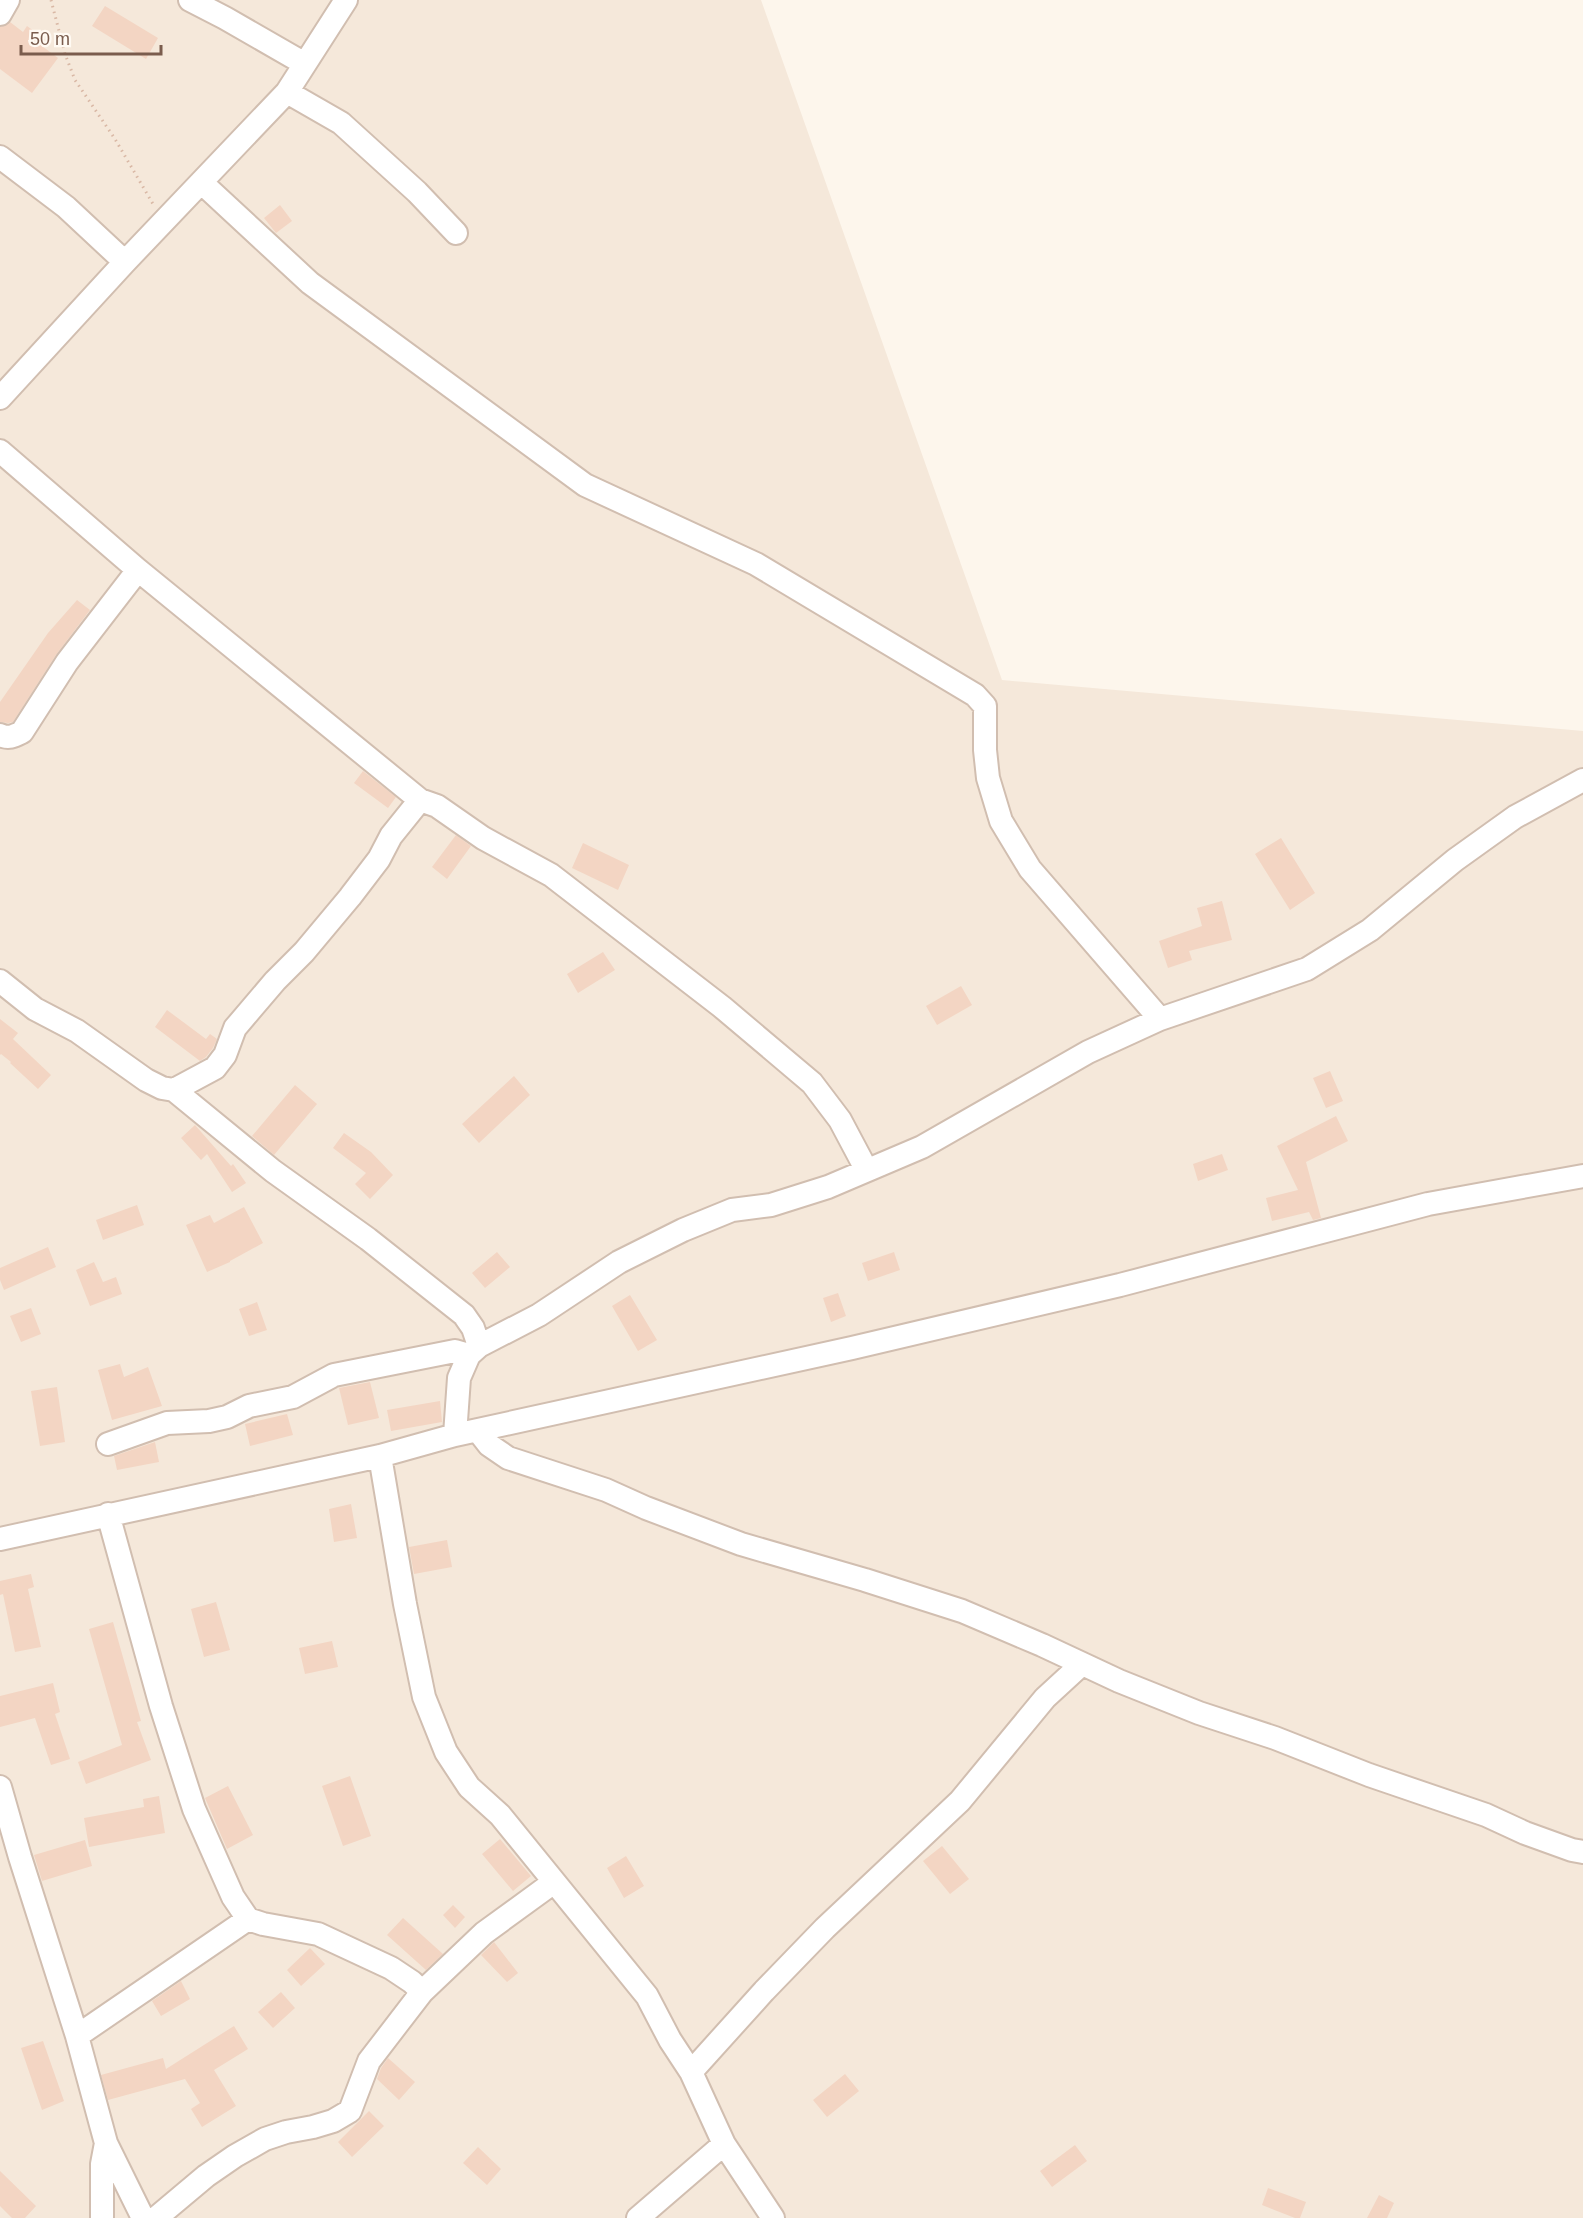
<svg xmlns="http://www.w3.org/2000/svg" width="1583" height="2218" font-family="Arial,sans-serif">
	<rect width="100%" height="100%" fill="#fdf6ec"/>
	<path fill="#f5e8da" d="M0 0H761L1002 680 1583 731V2218H0Z"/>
	<path fill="#f3d5c3" d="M105 6 158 38 146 59 92 26Z
		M10 22 23 32 27 26 46 40 42 46 58 58 32 93 0 69V27Z
		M280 205 292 221 276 233 264 218Z
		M77 600 90 610 56 655 13 722 8 723 0 722V702L48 633Z
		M363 771 396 797 388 808 354 783Z
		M456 835 471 846 447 879 432 867Z
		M1281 838 1315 893 1290 910 1255 854Z
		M583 843 629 865 618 890 572 868Z
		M1222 901 1232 940 1189 951 1192 960 1168 968 1159 941 1202 926 1197 908Z
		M603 952 615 970 578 993 567 974Z
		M961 986 972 1005 937 1025 926 1006Z
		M167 1010 206 1039 210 1034 217 1039 213 1048 206 1057 200 1061 155 1027Z
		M0 1019 18 1033 13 1039 51 1075 38 1089 10 1063 11 1062 1 1054 0 1055Z
		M1330 1071 1343 1101 1326 1108 1313 1078Z
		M514 1076 530 1095 479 1143 462 1124Z
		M295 1085 317 1104 274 1155 252 1136Z
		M1336 1116 1348 1141 1306 1162 1321 1218 1313 1220 1309 1212 1272 1221 1266 1198 1298 1190 1277 1146Z
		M195 1125 231 1166 233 1164 246 1183 232 1192 207 1154 201 1160 181 1138Z
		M344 1133 371 1152 393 1175 370 1199 355 1184 366 1173 333 1148Z
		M1222 1154 1228 1170 1198 1181 1193 1164Z
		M137 1205 144 1225 103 1240 96 1220Z
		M244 1207 263 1243 230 1261V1262L207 1272 186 1225 210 1215 214 1223Z
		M48 1247 56 1267 4 1290 0 1280V1268Z
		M497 1252 510 1267 485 1288 472 1273Z
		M894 1252 900 1270 868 1281 862 1263Z
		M94 1262 103 1282 116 1277 122 1294 90 1306 76 1270Z
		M838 1293 846 1316 831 1322 823 1298Z
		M630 1295 657 1340 638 1351 612 1306Z
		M257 1302 267 1330 249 1336 239 1309Z
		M31 1308 41 1334 21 1342 10 1316Z
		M120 1364 124 1377 148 1367 162 1406 112 1420 98 1370Z
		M370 1382 379 1418 348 1425 339 1388Z
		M57 1387 65 1442 40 1446 31 1391Z
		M440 1401 442 1422 391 1431 387 1410Z
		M287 1414 293 1435 250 1446 245 1424Z
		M155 1442 159 1462 117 1470 114 1456Z
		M351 1504 357 1538 334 1542 329 1509Z
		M447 1540 452 1567 414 1574 409 1547Z
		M31 1574 34 1587 28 1589 41 1647 15 1652 3 1594 0 1595V1581Z
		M216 1602 230 1650 204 1657 191 1609Z
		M113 1622 141 1721 137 1722 151 1760 86 1784 78 1762 122 1745 89 1629Z
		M332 1641 338 1667 305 1674 299 1648Z
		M53 1683 60 1712 55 1714 70 1759 51 1765 35 1718 0 1727V1696Z
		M350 1776 371 1836 343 1846 322 1786Z
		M228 1786 253 1835 227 1849 205 1798Z
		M159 1796 165 1833 89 1847 84 1818 144 1807 143 1799Z
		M500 1839 531 1876 513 1891 482 1854Z
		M85 1840 92 1866 42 1881 34 1855Z
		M942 1846 969 1879 950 1894 923 1861Z
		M626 1856 644 1886 624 1898 607 1868Z
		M453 1905 465 1917 455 1928 443 1915Z
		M403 1918 443 1954 426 1970 387 1935Z
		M494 1942 518 1973 507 1982 481 1955Z
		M310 1948 325 1964 301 1986 287 1970Z
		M181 1981 190 1999 161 2016 152 2001Z
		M281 1992 295 2008 273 2028 258 2012Z
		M234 2026 248 2049 214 2070 236 2106 202 2127 191 2109 200 2103 185 2079 108 2100 101 2075 163 2058 166 2069Z
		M43 2041 64 2101 42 2110 21 2048Z
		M388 2058 415 2082 399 2100 377 2079 381 2068Z
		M845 2074 859 2091 827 2117 813 2100Z
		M369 2111 384 2126 352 2157 338 2142Z
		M1075 2145 1087 2161 1052 2187 1040 2171Z
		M478 2147 501 2169 487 2185 463 2163Z
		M0 2171 36 2206 25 2218H12L0 2206Z
		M1268 2188 1306 2202 1300 2218H1295L1262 2205Z
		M1379 2195 1394 2203 1387 2218H1367Z"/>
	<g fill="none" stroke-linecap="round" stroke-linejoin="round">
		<defs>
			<path id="minor" d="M190 0 225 18 305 64
				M0 14 8 0
				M287 92 341 123 417 192 456 233
				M0 157 66 207 125 262
				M202 183 310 283 585 485 756 564 975 695 985 706V750L988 778 1001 821 1030 869 1160 1019
				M0 398 125 262 287 92 346 0
				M0 451 138 570 420 800
				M0 735C9 739 14 736 22 732L67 662 138 570
				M0 981 35 1009 77 1031 146 1080 162 1088 174 1090 215 1068 225 1055 235 1028 275 981 304 952 350 897 379 859 391 836 420 800 437 806 483 838 551 875 722 1007 812 1083 840 1120 866 1169
				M174 1090 273 1171 368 1239 464 1315 473 1328 479 1346
				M478 1431 489 1445 508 1458 606 1490 646 1508 741 1544 865 1580 962 1611 1042 1645 1119 1681 1199 1713 1275 1738 1369 1775 1486 1815 1525 1833 1572 1850 1583 1852
				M455 1435 459 1378 469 1355 479 1346 539 1315 619 1262 683 1230 732 1210 771 1205 828 1187 922 1147 1088 1052 1160 1019 1307 969 1370 930 1455 860 1515 817 1583 780
				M108 1444 167 1423 209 1421 227 1417 249 1406 293 1397 334 1375 455 1351 469 1355
				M380 1456 405 1604 424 1697 446 1752 469 1787 500 1815 647 1996 670 2040 691 2072 724 2144 773 2218
				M108 1514 161 1706 194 1809 233 1897 248 1919 263 1924 318 1934 391 1968 412 1982 422 1992
				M0 1539 380 1456 455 1435 852 1348 1120 1285 1428 1204 1583 1176
				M0 1787 20 1857 77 2036 106 2143 102 2164V2218
				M77 2036 248 1919
				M691 2072 764 1991 825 1928 960 1801 1045 1698 1082 1664
				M106 2143 143 2218
				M156 2218 206 2176 235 2156 265 2139 286 2132 313 2127 333 2121 350 2111 369 2061 422 1992 484 1933 554 1882
				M638 2218 724 2144"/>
		</defs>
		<use href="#minor" stroke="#d1beb0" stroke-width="26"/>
		<path stroke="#d9b8a5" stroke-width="3" stroke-dasharray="1.5 4.5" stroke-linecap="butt" d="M51 0 65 54 75 80 115 139 153 204"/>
		<use href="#minor" stroke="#fff" stroke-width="22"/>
	</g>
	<path d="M21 45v9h140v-9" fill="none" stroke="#7a5c4d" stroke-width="3"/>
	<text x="30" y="45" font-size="18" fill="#7a5c4d" stroke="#fffaf3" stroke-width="4.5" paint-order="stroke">50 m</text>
</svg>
